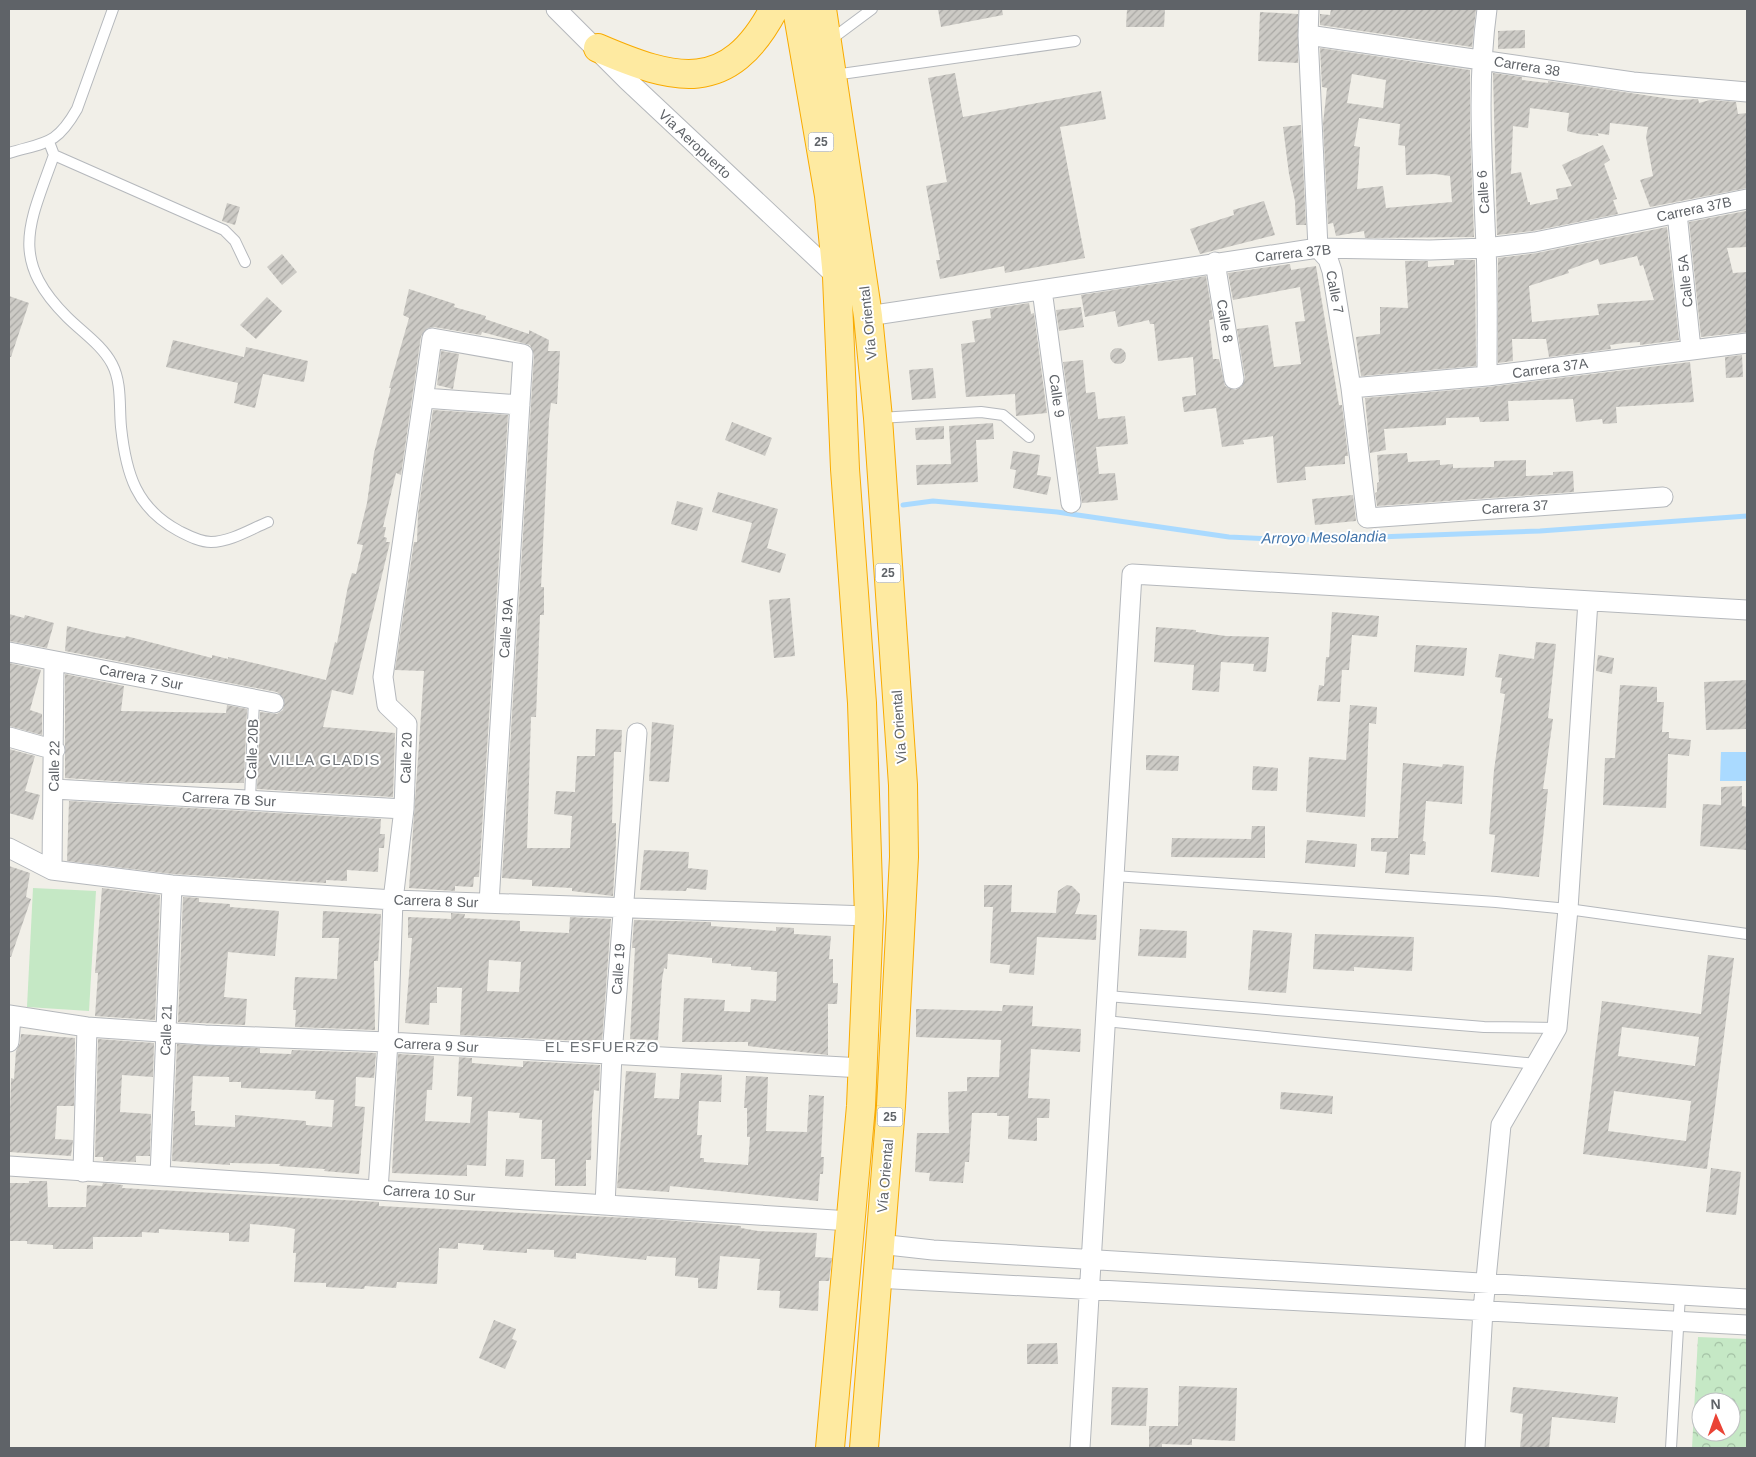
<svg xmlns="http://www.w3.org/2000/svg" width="1756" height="1457" font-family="Helvetica,sans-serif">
	<defs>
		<pattern id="park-crowns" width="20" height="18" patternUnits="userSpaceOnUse" patternTransform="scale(1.25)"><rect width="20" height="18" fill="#c5e8c5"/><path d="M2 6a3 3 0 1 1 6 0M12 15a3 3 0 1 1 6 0" fill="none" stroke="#a3c0a4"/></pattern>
		<pattern id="building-hatch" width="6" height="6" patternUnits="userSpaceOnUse" patternTransform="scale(1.25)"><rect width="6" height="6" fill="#cccac5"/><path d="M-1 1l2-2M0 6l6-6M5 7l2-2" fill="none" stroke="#a9a8a4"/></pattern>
	</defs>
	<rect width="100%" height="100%" fill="#f1efe8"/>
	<path fill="url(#park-crowns)" fill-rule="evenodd" d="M1698 1337 1747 1339V1448H1692ZM1701 1402H1731V1432H1701Z"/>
	<path fill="#c5e8c5" d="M33 888 96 891 89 1011 27 1007Z"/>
	<path fill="#aadaff" d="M1721 752H1747V781H1720Z"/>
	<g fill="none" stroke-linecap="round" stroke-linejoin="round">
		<path stroke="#aadaff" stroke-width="5" d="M903 505 933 501 1057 512 1229 537 1297 540 1540 531 1747 516"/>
	</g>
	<path fill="url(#building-hatch)" fill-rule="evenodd" d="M938 9H1002L1003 15 941 27Z
		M1127 9H1165L1164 27H1126Z
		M1331 9H1476L1472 47 1320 25V14L1330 15Z
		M1260 12 1298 14V63L1258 61Z
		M1525 30V48L1498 49V31Z
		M1320 48 1470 70V128L1474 237 1365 238 1364 231 1336 236 1333 223 1328 224 1323 123 1327 88 1322 87ZM1352 74 1386 80 1383 108 1347 103ZM1359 118 1400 124 1398 145 1405 146 1406 175 1435 174 1450 176 1452 202 1386 208 1383 186 1357 189 1360 147 1354 146Z
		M955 73 963 117 1101 91 1106 119 1060 127 1085 258 1005 273 1004 266 940 279 936 260H940L926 186 947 182 928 78Z
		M1493 73 1522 77V80L1548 83V81L1678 100 1698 99 1699 103 1710 100 1736 102 1738 114 1747 113V188L1650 207 1640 180 1653 176 1646 137 1648 127 1610 123 1609 135 1597 133 1599 136 1579 134 1567 131 1569 113 1530 108 1528 128 1513 126 1511 174 1521 172 1528 202H1530V205L1558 199 1556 189 1572 186 1562 165 1603 145 1610 160 1604 164 1617 199 1613 200 1618 214 1533 231 1497 235Z
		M1301 125 1306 225H1296L1295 201 1289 174 1283 127Z
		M1264 201 1275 235 1200 254 1190 229 1234 215 1233 210Z
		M227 203 240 207 235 225 222 221Z
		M1746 211 1747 247 1727 248 1733 273 1747 272V332L1701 337 1689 222Z
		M1667 227 1679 340 1640 345V342L1624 343 1610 345 1611 349 1549 357 1546 339H1512L1513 361 1498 363V258L1537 253ZM1637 256 1640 266 1643 265 1654 300 1597 304 1599 315 1532 322 1529 286 1569 273 1568 270 1598 259 1600 265Z
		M282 254 297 272 282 285 267 267Z
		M1454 260H1475L1476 366 1361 376 1356 337 1380 334V307L1408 308 1405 261H1428V267L1454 265Z
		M1290 264 1291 270 1316 266 1339 405H1342L1348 456H1345V464L1305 467 1306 480 1277 483 1273 436 1243 440 1244 444 1222 447 1216 408 1184 412 1182 397 1196 395 1193 357 1158 361 1154 324H1150L1149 320 1118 327 1115 311 1085 317 1081 295 1206 276 1213 319 1209 320 1213 359H1219L1225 386 1235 390 1241 387 1245 378 1237 329 1268 325 1274 367 1301 364 1295 322 1305 321 1300 287 1233 300 1228 273Z
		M409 289 455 304 454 307 486 316 485 319 529 334V330L549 340 548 351H560L557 404 551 403 549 419 541 587H544V615H540L536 717H531L527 848H570L572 816 554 814 556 791 575 792 577 756H595L596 729 622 730 621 752H614L612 823H616V842L613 896 572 891V888L532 886V880L502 878 534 355 530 345 482 332 481 335 434 327 428 328 421 336 401 475 396 473 383 527H386L384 537 387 538 386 542H390L357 678 353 695 332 690 323 727 395 733 393 797 257 789 260 712 277 714 283 710 284 699 277 692 65 651 67 626 96 633 125 638 126 636 212 658V655L228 659V657L326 680 335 642 337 643 348 586 352 573 356 574 363 545 357 544 367 503 374 453 391 388H389L409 318 403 315Z
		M9 296 29 303 11 357H9Z
		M267 297 282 311 256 339 240 325Z
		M1029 303 1031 314 1034 313 1047 413 1016 416 1015 394 966 397 961 344 975 342 972 321 991 318 990 309Z
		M1081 307 1084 327 1059 331 1056 310Z
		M173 340 244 357 246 347 308 361 304 382 263 374 255 408 234 403 238 383 166 367Z
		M1110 356a8 8 0 1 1 16 0a8 8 0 1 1-16 0Z
		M441 351 459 354 453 389 437 385Z
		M1742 355 1743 377 1726 378 1725 357Z
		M1083 360 1086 393 1095 392 1098 419 1125 416 1128 444 1096 447 1099 474 1115 473 1118 500 1082 503 1063 362Z
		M1690 362 1694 402 1616 407 1617 423 1603 424 1602 419 1576 422 1573 399 1508 401 1509 421 1480 422 1479 417 1446 418V425L1384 429 1386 450 1370 453 1365 398 1488 387Z
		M933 368 936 398 912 400 909 370Z
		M433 410 508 415 479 877H474L473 887 455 886V891L409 888 424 671 395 670 414 542H417L418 513Z
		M732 422 772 438 765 456 725 440Z
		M993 423 994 439 976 440 978 482 917 485 916 465 951 464 949 426Z
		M944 426V439L916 440 915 428Z
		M1013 451 1040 455 1037 475 1051 477 1047 495 1013 488 1016 470 1010 469Z
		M1407 453 1408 462 1440 460V465L1453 464V468L1494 467V461L1526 460V476L1553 475V472L1573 471 1574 492 1377 506 1375 493 1377 492V483L1379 482 1377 455Z
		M718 492 778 509 767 548 786 554 780 573 741 562 752 523 712 512Z
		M1353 495 1356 521 1315 525 1312 499Z
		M677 501 703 508 697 531 671 524Z
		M790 598 795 656 774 658 769 600Z
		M1332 612 1379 616 1377 637 1352 635 1349 670H1342L1340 702 1317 701 1319 685 1324 686 1326 657H1329Z
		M9 614 24 618 25 615 54 623 47 648 9 641Z
		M1156 627 1196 630V632L1226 636 1269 637 1266 672 1253 671 1254 664 1221 662 1219 692 1192 690 1194 665 1154 662Z
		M1536 642 1556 644 1548 718 1553 719 1543 789H1548L1539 877 1491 872 1495 835 1489 834 1494 770 1505 694 1500 693 1502 678 1495 677 1499 654 1534 659Z
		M1416 645 1467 648 1464 676 1414 672Z
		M1598 655 1614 658 1612 674 1596 671Z
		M9 663 41 670 30 710 42 714V735L9 726Z
		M65 674 124 686 121 711 226 713 227 705 247 709 244 783H143L65 778Z
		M1747 680V729L1706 730 1704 682Z
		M1620 685 1657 687V702H1664L1662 732H1669V738L1691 740 1689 756 1668 754 1666 808 1603 805 1605 758H1615Z
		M1350 705 1377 707 1376 724 1369 723 1365 817 1306 812 1309 757 1346 760Z
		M652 722 674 725 669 782 649 781Z
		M9 749 35 756 25 791 40 795 33 820 9 813Z
		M1146 755 1179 756 1178 771 1146 770Z
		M1403 763 1442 767 1443 764 1464 766 1462 804 1426 801 1423 841 1426 842 1425 855 1410 854 1409 875 1385 873 1387 852 1371 851V838H1398Z
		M1253 766 1278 768 1277 791 1252 790Z
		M1742 786V806L1747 807V850L1700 846 1703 804 1721 805V787Z
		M69 801 381 819 380 834H385L384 848H379L378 872 347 870V881L326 880V883L173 874 67 861Z
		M1252 826H1265V858L1171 857 1172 838 1251 839Z
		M1307 840 1357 844 1355 867 1305 863Z
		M644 850 689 852 688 868 708 870 706 890 687 888 686 891 640 890Z
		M9 866 30 873 26 897 31 899 11 957H9Z
		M984 885H1012L1011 912 1056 913 1058 891 1067 885 1072 886 1080 894V900L1075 914 1097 915 1096 940 1037 937 1034 975 1009 973 1010 965 990 963 993 907H984Z
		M102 888 160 895 155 1020 95 1016 98 973H95Z
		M183 897 199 898V902L230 904V907L279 911 275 956 228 952 224 997 247 999 245 1025 178 1022Z
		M323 911 381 914 378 961H374L375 1030 295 1027 296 1010H293L295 977 337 979 339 938H322Z
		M451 913 465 914 464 918 520 921V931L569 933 570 917 611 919 602 1042 460 1035 462 988 437 987V1003H430L429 1025 405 1023 412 938H408V917L451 919ZM489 960 521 962 519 992 487 991Z
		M634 920 711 922V926L776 931V927L794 928V934L831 936 829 959H833V983H838L837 1004H828V1055L748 1046V1042H682L684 998 725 1000 724 1011 750 1012 751 999 776 1001 777 972 751 970V967L731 966V964L712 963V958L668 954 667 969 664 968 662 980 658 1040 630 1039 635 948H632Z
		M1140 929 1187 931 1186 958 1138 956Z
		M1253 930 1292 933 1286 993 1248 990Z
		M1315 934 1414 937 1412 971 1354 967V971L1313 969Z
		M1708 955 1734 958 1707 1169 1583 1154 1602 1001 1701 1014ZM1622 1027 1699 1037 1695 1066 1618 1056ZM1614 1091 1691 1101 1686 1141 1608 1131Z
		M1003 1005 1033 1006 1032 1026 1081 1029 1080 1052 1031 1049 1028 1098 1050 1099 1049 1118H1037V1141L1008 1139 1009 1116H997V1113H972L969 1162H965L963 1183 929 1181 930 1173 915 1172 917 1133H949L948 1092 967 1091V1077H999L1001 1040 916 1037V1009L1002 1011Z
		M21 1034 75 1038 74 1106H57L55 1139 73 1140 71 1156 9 1152 11 1078 14 1079 16 1051 20 1043Z
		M98 1039 154 1043 153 1077 122 1075 120 1112 151 1114 150 1156H136V1162L103 1161V1157H95Z
		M177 1044 260 1048V1053L291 1054 292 1050 376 1053 374 1078 356 1077 355 1106 365 1107 359 1174 324 1171 325 1169 279 1166 280 1164 230 1163V1165L172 1161ZM193 1076 229 1077V1082H241V1088L316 1091 315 1099 334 1100 332 1127 306 1125V1121L235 1115V1127L195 1125V1111H191Z
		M398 1054 434 1056 432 1090H427L425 1121 470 1123 472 1097 457 1096 459 1057 472 1058V1063L523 1067V1061L600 1065 599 1091 594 1090 592 1113 591 1160H586V1186H555V1159H541L542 1120 519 1118 520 1113 488 1111 486 1166 467 1165V1176L392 1173Z
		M626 1071 656 1073 654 1098 679 1099 681 1073 722 1075 721 1102 699 1101 697 1135H702L700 1158H704V1162L748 1165 750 1137H747V1108H744L746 1076 768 1077 766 1131 807 1132 809 1095 824 1096 821 1157H824L823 1174H820L818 1201 670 1186 669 1192 617 1188Z
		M1281 1092 1333 1096 1332 1114 1280 1109Z
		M506 1159 524 1160 523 1177 505 1176Z
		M1711 1168 1741 1172 1736 1215 1706 1212Z
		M29 1181H47L48 1207H86L87 1185 102 1186 103 1183 123 1185 122 1188 379 1202V1206L651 1219 741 1226V1228L758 1231 817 1233 815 1257 832 1258 829 1281H819L818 1311 779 1308 780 1291 757 1290 760 1259 720 1256 717 1289 698 1288V1278L675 1276 676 1258 647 1256 646 1260 576 1253V1259L554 1257V1250L527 1249V1253L483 1250 484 1245 458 1243V1249L439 1248 437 1284 397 1282 396 1288 365 1286 364 1289 326 1287V1283L294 1282 296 1253H293L295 1229 286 1227 250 1224 249 1242 229 1241V1233L159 1229V1233L142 1232V1237H93V1249H53V1245L27 1244V1241H10L9 1183H29Z
		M494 1320 516 1329 512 1339 517 1341 505 1369 479 1358Z
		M1057 1343 1058 1364H1027V1344Z
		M1179 1386 1237 1388 1235 1441 1192 1439V1445L1162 1444V1448H1149V1426H1178Z
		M1112 1387 1148 1388 1146 1426 1111 1425Z
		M1513 1387 1618 1397 1615 1423 1552 1417 1549 1448H1520L1523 1414 1510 1412Z"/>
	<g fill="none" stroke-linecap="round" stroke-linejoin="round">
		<defs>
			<path id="service" d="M829 41 872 9
				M834 75 1075 41
				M49 142 54 155 224 230 235 241 245 262
				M9 153C45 142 56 146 77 109L113 9
				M54 155C30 223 8 258 67 317 82 332 102 345 112 364 122 383 119 406 121 427 126 474 136 508 179 531 189 536 200 542 211 542 230 542 251 529 268 522
				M879 418 981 412 1003 415 1029 437
				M250 800 254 699
				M1114 876 1496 902 1568 909 1747 934
				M1107 996 1484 1027 1557 1028
				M1105 1021 1537 1064
				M1671 1448 1680 1295"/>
			<path id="minor" d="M556 9 627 80 837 277
				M1309 9 1308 35 1318 248 1328 259 1332 271 1351 388 1367 518 1663 497
				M1487 9C1476 88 1483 167 1486 247 1488 290 1487 333 1487 376
				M1308 35 1633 82 1747 92
				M1677 213 1691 349
				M1215 262 1234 379
				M1042 290 1071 503
				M868 316 1318 248 1430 250 1486 248 1535 242 1747 199
				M1351 388 1487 376 1747 343
				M424 398 520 405
				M9 652 274 703
				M9 737 55 750
				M54 789 404 809
				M9 848 52 870 172 885 393 900 869 916
				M52 870 54 661
				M9 1015 87 1027 205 1035 388 1042 863 1068
				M9 1042 11 1016
				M9 1166 850 1221
				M83 1172 87 1027
				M160 1176 172 885
				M378 1190 388 1042 393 900 404 809 407 724 387 705 383 677 432 338 523 354 489 903
				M605 1205 612 1055 637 733
				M879 1244 933 1250 1747 1299
				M876 1278 1747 1325
				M1080 1448 1132 574 1747 610
				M1475 1448 1483 1310 1501 1125 1557 1028 1568 909 1588 601"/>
			<path id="trunk" d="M797 9 829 196 837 277 845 469 862 703 869 916 861 1106 830 1448
				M822 9 868 316 878 418 903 785 904 857 891 1106 864 1448
				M598 48C675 81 728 96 774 9"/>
		</defs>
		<use href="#service" stroke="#b5b8bc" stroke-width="12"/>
		<use href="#minor" stroke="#b5b8bc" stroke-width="21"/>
		<use href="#trunk" stroke="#f9ab00" stroke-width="30"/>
		<use href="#service" stroke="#fff" stroke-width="10"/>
		<use href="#minor" stroke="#fff" stroke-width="19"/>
		<use href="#trunk" stroke="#feeaa1" stroke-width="28"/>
	</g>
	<g text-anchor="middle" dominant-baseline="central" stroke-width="4" stroke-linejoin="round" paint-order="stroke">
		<g fill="#fff" stroke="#8f9295" stroke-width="1">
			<rect x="808.5" y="132.5" width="25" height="19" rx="4"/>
			<rect x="875.5" y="563.5" width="25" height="19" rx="4"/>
			<rect x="877.5" y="1107.5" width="25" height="19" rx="4"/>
		</g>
		<g font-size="12" font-weight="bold" fill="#5f6368">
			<text x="821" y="142">25</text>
			<text x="888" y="573">25</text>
			<text x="890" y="1117">25</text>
		</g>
		<g font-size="14" fill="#5f6368" stroke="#fff">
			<text transform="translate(1527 66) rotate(9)">Carrera 38</text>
			<text transform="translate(695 144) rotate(43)">Vía Aeropuerto</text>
			<text transform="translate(1483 192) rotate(-94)">Calle 6</text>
			<text transform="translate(1694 209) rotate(-12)">Carrera 37B</text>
			<text transform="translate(1293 253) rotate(-6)">Carrera 37B</text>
			<text transform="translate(1685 281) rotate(-96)">Calle 5A</text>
			<text transform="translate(1335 292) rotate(79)">Calle 7</text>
			<text transform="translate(1225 321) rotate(81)">Calle 8</text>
			<text transform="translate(868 323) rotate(-96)">Vía Oriental</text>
			<text transform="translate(1550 368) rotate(-8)">Carrera 37A</text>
			<text transform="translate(1057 396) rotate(82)">Calle 9</text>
			<text transform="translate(1515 507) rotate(-4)">Carrera 37</text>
			<text transform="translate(506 628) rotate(-86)">Calle 19A</text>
			<text transform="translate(141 677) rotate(11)">Carrera 7 Sur</text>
			<text transform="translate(899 727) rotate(-94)">Vía Oriental</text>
			<text transform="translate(252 749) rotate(-88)">Calle 20B</text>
			<text transform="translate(406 758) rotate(-88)">Calle 20</text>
			<text transform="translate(54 766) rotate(-89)">Calle 22</text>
			<text transform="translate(229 799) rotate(3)">Carrera 7B Sur</text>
			<text transform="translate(436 901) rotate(2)">Carrera 8 Sur</text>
			<text transform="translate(618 969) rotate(-86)">Calle 19</text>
			<text transform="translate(166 1030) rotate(-88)">Calle 21</text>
			<text transform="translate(436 1045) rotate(3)">Carrera 9 Sur</text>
			<text transform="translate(885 1176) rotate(-85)">Vía Oriental</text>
			<text transform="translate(429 1193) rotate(4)">Carrera 10 Sur</text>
		</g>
		<g font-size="15" font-style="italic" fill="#4174aa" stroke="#fff">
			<text transform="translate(1324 537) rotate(-1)">Arroyo Mesolandia</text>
		</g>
		<g font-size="15" letter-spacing="1" fill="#70757a" stroke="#fff">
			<text x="325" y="759">VILLA GLADIS</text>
			<text x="602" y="1046">EL ESFUERZO</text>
		</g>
	</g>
	<rect width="1756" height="1457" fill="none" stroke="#5f6368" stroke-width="20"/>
	<g transform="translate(1716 1417) rotate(358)"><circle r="24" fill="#ffffff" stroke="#bfc1c3"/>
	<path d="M0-4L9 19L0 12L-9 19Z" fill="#ea4335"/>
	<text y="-8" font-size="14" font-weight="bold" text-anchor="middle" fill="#5f6368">N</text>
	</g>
</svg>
